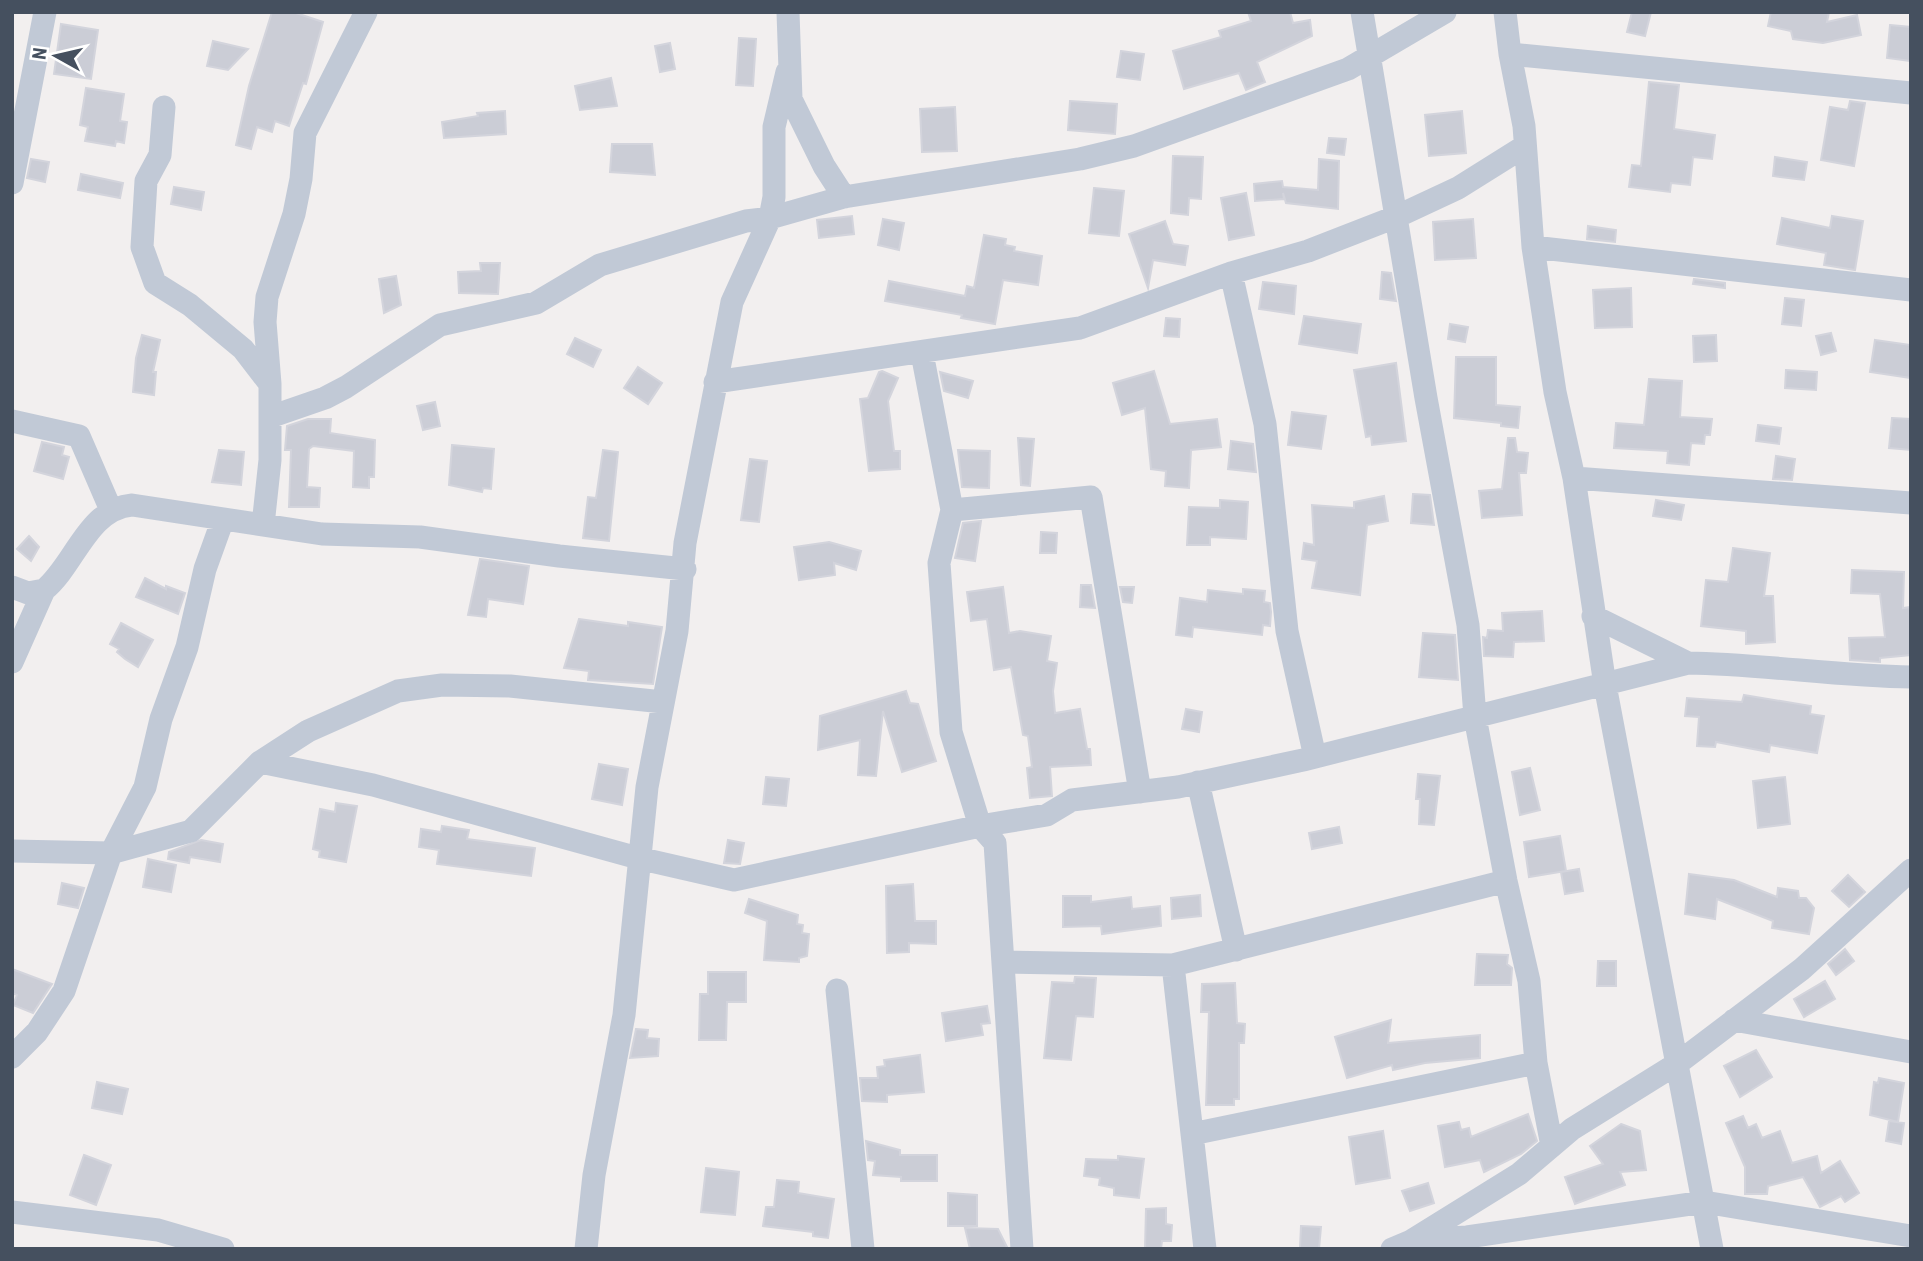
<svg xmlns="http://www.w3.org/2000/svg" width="1923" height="1261" font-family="'Roboto Condensed',sans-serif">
	<rect width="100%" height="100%" fill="#f2efef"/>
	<path fill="#cbcdd6" stroke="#d3d4dc" stroke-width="2" d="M272 12H293L323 22 306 84 303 83 289 126 275 121 272 132 257 127 251 149 236 145 249 86Z
		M1248 12H1290L1293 23 1310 20 1312 36 1257 62 1265 82 1246 90 1239 73 1184 89 1173 51 1221 37 1219 31 1251 21Z
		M1632 12H1651L1645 36 1627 32Z
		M1771 12H1829L1827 22 1857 15 1861 35 1823 43 1793 39 1791 31 1768 26Z
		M61 24 98 30 91 79 54 74Z
		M1890 25 1911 27V61L1887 58Z
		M739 38 756 39 753 86 736 85Z
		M213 41 248 49 228 70 207 66Z
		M670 43 675 69 660 72 655 46Z
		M1121 51 1144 54 1140 80 1117 77Z
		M611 78 617 106 580 110 575 86Z
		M1649 82 1679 85 1674 129 1715 135 1712 159 1693 157 1690 185 1671 183 1670 192 1629 187 1632 165 1641 166Z
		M86 88 124 94 120 121 127 122 124 143 116 141 115 146 85 141 88 127 80 125Z
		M1070 101 1117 104 1115 134 1068 130Z
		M1850 101 1865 103 1854 166 1821 160 1830 107 1848 110Z
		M955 107 957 151 922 152 920 109Z
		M505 111 506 134 444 138 442 122 478 116 477 113Z
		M1462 111 1466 153 1429 156 1425 115Z
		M1329 138 1346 139 1344 155 1327 153Z
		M612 144H652L655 175 610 172Z
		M1173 156 1203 157 1201 199 1189 198 1188 215 1171 213Z
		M1775 157 1807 162 1804 180 1773 176Z
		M31 159 49 162 45 182 27 178Z
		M1319 159 1339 161 1338 209 1286 203 1283 193 1284 199 1255 201 1254 184 1282 181 1283 187 1318 190Z
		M81 174 123 183 120 198 78 190Z
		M174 187 204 192 201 210 171 204Z
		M1094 188 1124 191 1119 236 1089 233Z
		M1246 193 1254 235 1229 240 1221 198Z
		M852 216 854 234 819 238 817 220Z
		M1832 216 1863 221 1855 270 1824 265 1826 253 1777 244 1782 218 1830 228Z
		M883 219 904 223 899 250 878 245Z
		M1473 219 1476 258 1435 260 1433 222Z
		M1165 221 1173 244 1188 246 1185 265 1153 260 1148 288 1129 234Z
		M1588 226 1616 230 1615 242 1587 239Z
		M984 235 1006 239 1005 245 1015 247 1014 251 1042 256 1038 285 1003 280 995 324 961 318 962 315 885 301 889 281 965 296 967 286 974 288Z
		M480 263H500L498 294 459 293 458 272 481 271Z
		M1382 272 1391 273 1396 301 1380 299Z
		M396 276 401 305 384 313 379 279Z
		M1694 279 1725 283V288L1693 284Z
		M1263 282 1296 286 1294 314 1259 309Z
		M1631 288 1632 327 1595 328 1593 290Z
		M1785 298 1804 300 1801 326 1782 324Z
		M1304 316 1361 324 1357 353 1299 344Z
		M1166 318 1180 319 1179 337 1164 336Z
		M1450 324 1468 327 1465 342 1448 339Z
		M1831 333 1836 351 1821 355 1816 336Z
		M142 335 160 340 153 372H156L154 395 133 392 136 358Z
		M1716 335 1717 361 1694 362 1693 336Z
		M575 338 601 350 593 367 567 354Z
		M1875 340 1911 345V378L1870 372Z
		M1456 357H1496V405L1520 407 1518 428 1501 426V423L1454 418Z
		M1396 363 1406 441 1372 445 1371 436 1366 437 1354 370Z
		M638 367 662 383 648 404 624 388Z
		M1786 370 1817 372 1816 390 1785 388Z
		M882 371 898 378 888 401 894 451H900V469L869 471 860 399 868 398 879 372Z
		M1154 371 1170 424 1217 419 1221 447 1191 450 1189 488 1165 486 1166 471 1151 469 1145 408 1122 415 1113 383Z
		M940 372 973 381 968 398 944 391Z
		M1649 379 1682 381 1680 417 1712 419 1710 435H1705L1704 444 1691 443 1689 465 1667 463 1668 451 1614 448 1616 423 1644 425Z
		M435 402 440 426 423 430 417 406Z
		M1292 412 1326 416 1321 449 1288 445Z
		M1892 418 1911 419V450L1889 448Z
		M308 419H331L330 433 375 440 374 477H369V488L353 487 354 451 313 446 309 449 307 487 320 488 319 507H289L291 450H285L287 426Z
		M1758 425 1781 428 1779 444 1756 441Z
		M1018 438 1034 439 1030 486 1021 485Z
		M1508 438H1515L1517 452 1528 453 1526 473H1519L1522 515 1482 518 1479 491 1502 489Z
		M1231 441 1253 444 1256 472 1228 469Z
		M42 442 64 447 62 455 69 457 63 479 34 471Z
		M452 445 494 449 491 489 483 488 482 492 449 485Z
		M219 450 244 452 241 485 212 482Z
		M603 450 618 452 609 541 583 538 588 497 596 498Z
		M958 450 990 451 989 488 962 487Z
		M1776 456 1795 459 1792 480 1773 479Z
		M750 459 767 461 759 522 741 520Z
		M1413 494 1430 495 1434 525 1411 523Z
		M1384 496 1388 521 1367 525 1360 595 1312 588 1317 561 1302 559 1304 543 1314 545 1312 505 1354 508V502Z
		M1220 500 1248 502 1246 539 1210 537V545H1187L1189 507 1220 508Z
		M1656 500 1684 505 1681 520 1653 516Z
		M981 521 975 561 955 558 963 523Z
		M1041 532 1057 533 1056 553H1040Z
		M29 536 39 547 31 561 17 549Z
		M829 542 861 551 856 570 834 563 835 575 799 580 794 547Z
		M1733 548 1770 553 1764 596H1773L1775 642 1746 644V631L1701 626 1706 580 1728 582Z
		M480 559 529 566 523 604 488 599 486 617 468 615Z
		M1852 570 1904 572 1903 608 1911 607V655L1880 658V662L1850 660 1849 638 1885 637 1880 594 1851 593Z
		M145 578 166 589V586L185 593 178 614 136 597Z
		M1081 585H1091L1095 608 1080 607Z
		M1003 587 1009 633 1020 631 1051 636 1047 661 1057 663 1053 691 1055 713 1080 709 1087 749H1090L1091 765 1050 767 1052 796 1030 798 1027 768 1032 767 1028 736 1023 735 1011 667 994 670 987 619 971 621 967 592Z
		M1120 587H1134L1132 603 1123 602Z
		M1243 589 1265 591 1264 602 1270 603 1271 612 1270 626 1263 625 1262 635 1193 627 1192 637 1176 635 1180 598 1207 602 1208 590 1243 594Z
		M1542 611 1544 641 1514 642 1513 657 1484 656 1483 637 1487 638 1488 630 1503 631 1502 613Z
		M579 619 628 626V622L662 627 653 684 588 680 589 671 564 668Z
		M121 623 153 640 138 667 125 659 117 652 119 649 110 644Z
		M1423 633 1455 635 1458 680 1419 677Z
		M906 691 910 703 918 704 936 761 902 772 883 711 876 776 858 775 860 740 818 750 820 716Z
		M1744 695 1811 706 1810 714 1824 716 1817 753 1770 745 1769 752 1716 742 1715 747 1697 746 1699 717 1685 716 1687 698 1742 702Z
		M1186 709 1202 712 1199 732 1182 729Z
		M599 764 628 769 622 805 592 799Z
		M1530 768 1540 810 1520 815 1512 772Z
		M1418 774 1440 776 1434 825 1419 824 1420 799H1416Z
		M766 777 789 779 786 806 763 804Z
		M1785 777 1790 824 1758 828 1753 781Z
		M336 803 357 806 346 862 319 857 320 851 313 849 320 809 335 812Z
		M442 826 469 830 467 839 535 848 531 876 437 864 439 850 419 847 421 829 441 832Z
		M1339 827 1342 843 1312 849 1309 833Z
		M1560 836 1566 871 1529 877 1524 842Z
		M201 840 223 844 220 862 190 857 189 863 168 859 169 852Z
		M728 840 744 843 740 864 724 863Z
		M148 859 176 865 171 892 143 887Z
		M1579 869 1583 891 1565 894 1561 872Z
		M1689 874 1734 880 1777 897 1778 888 1798 891 1799 898H1806L1814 908 1809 934 1772 928 1773 921 1717 899 1715 919 1685 914Z
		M1848 875 1865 892 1849 907 1832 891Z
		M62 883 84 888 78 908 58 904Z
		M913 884 915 921H936V944L909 943V952L887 953 886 886Z
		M1200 895 1201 916 1172 919 1171 898Z
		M1063 896H1091V902L1131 897 1132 909 1160 906 1161 926 1102 934 1101 926 1063 927Z
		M749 899 798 915 797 924 803 925 802 933 809 934 807 956 799 958V962L764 960 767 921 745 913Z
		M1845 949 1854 961 1836 975 1828 964Z
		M1477 954 1508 955 1507 964 1512 968 1511 985H1475Z
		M1598 961H1616V986H1597Z
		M12 969 52 984 33 1013 13 1005 17 995 12 993Z
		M708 972H746V1002H727L726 1040H699L700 994H708Z
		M1075 977 1096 978 1093 1017 1076 1016 1071 1060 1044 1058 1052 982 1074 983Z
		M1825 981 1835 999 1804 1017 1794 999Z
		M1235 983 1237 1023 1245 1024 1244 1043H1239V1099H1234V1105H1206L1209 1012H1201L1202 984Z
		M987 1006 990 1023 981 1024 983 1035 946 1041 942 1013Z
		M1391 1020 1388 1043 1480 1035V1058L1425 1063 1393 1070 1392 1065 1347 1078 1335 1037Z
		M636 1029 648 1030 647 1038 659 1039 658 1056 630 1058Z
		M1756 1050 1772 1077 1740 1097 1724 1066Z
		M920 1055 924 1092 887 1095V1102L862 1101 860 1078H878L877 1067 885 1066 884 1060Z
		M1879 1078 1904 1083 1898 1122 1870 1115 1874 1082 1878 1083Z
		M97 1082 128 1089 122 1114 92 1108Z
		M1528 1114 1537 1141 1521 1154 1484 1172 1480 1160 1445 1167 1438 1126 1459 1122 1461 1130 1469 1128 1471 1137Z
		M1743 1116 1748 1128 1756 1124 1762 1138 1780 1131 1792 1163 1817 1156 1821 1173 1840 1161 1859 1193 1845 1202 1841 1196 1820 1207 1803 1177 1768 1186 1767 1194H1745V1167L1726 1123Z
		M1889 1121 1904 1123 1901 1144 1886 1141Z
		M1621 1124 1640 1131 1646 1170 1620 1172 1625 1185 1575 1204 1565 1177 1603 1164 1590 1146Z
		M1383 1131 1390 1178 1356 1184 1349 1137Z
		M866 1141 900 1150V1155H937V1181H901V1177L873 1175 875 1161 868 1160Z
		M84 1155 111 1165 96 1205 70 1195Z
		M1118 1156 1144 1159 1139 1198 1114 1195V1188L1099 1185 1100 1178 1084 1176 1086 1159 1118 1160Z
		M706 1168 739 1172 735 1215 701 1212Z
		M777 1180 799 1182 798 1193 834 1199 828 1238 813 1236V1232L763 1226 766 1207H774Z
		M1428 1183 1434 1203 1410 1211 1402 1191Z
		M948 1193 977 1195V1226H948Z
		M1166 1208V1224L1172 1225 1171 1241H1162L1161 1249H1145L1146 1209Z
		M1301 1226 1321 1227 1319 1249 1300 1248Z
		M965 1228 998 1229 1008 1249H970Z"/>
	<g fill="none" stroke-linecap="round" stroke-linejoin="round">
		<path stroke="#c1c9d6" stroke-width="23" d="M788 12 791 99 824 166 844 197
			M1362 12 1426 398 1468 625 1475 717 1506 881 1529 981 1536 1063 1552 1146
			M1505 12 1510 54 1524 126 1533 247 1555 392 1574 478 1605 685 1712 1249
			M1510 54 1911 93
			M164 107 160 155 146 181 142 247 155 283 190 305 243 349 270 384
			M12 183 45 12
			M1533 247 1911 290
			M1231 273 1265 424 1287 631 1315 757
			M922 353 952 510 939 563 951 732 980 826 995 843 1022 1249
			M715 382 1080 328 1231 273 1308 251 1398 216 1458 188 1525 146
			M270 417 325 398 346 387 440 325 536 303 600 265 746 221 770 218 774 197V127L787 72
			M12 421 79 436 111 510
			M1574 478 1911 503
			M952 510 1091 497 1140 792
			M263 525 270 460V384L265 322 267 297 294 214 301 179 305 133 366 12
			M12 587 28 593 44 590C75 565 87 509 132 505L322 534 420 537 559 556 685 569
			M1593 616 1688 663
			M12 662 44 590
			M260 762 373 785 638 858 734 880 980 826 1047 815 1072 800 1178 787 1303 760 1688 663C1763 664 1836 676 1911 677
			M1198 782 1236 950
			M12 851 111 853 191 831 260 762 308 731 398 691 442 685 510 686 663 702
			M1005 962 1173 965 1506 881
			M1173 965 1205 1249
			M837 990 863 1249
			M1734 1020 1911 1052
			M12 1057 37 1032 64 991 111 853 145 787 161 719 187 647 205 569 223 519
			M1192 1134 1536 1063
			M12 1212 158 1230 223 1249
			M1417 1240 1467 1237 1704 1202 1911 1236
			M586 1249 594 1175 624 1015 647 787 677 631 685 543 732 302 770 218 844 197 1080 159 1134 146 1348 69 1445 12
			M1392 1249 1411 1241 1519 1174 1572 1129 1678 1063 1802 969 1911 870"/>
	</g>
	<rect width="1923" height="1261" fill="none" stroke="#45505f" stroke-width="28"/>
	<g transform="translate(56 56) rotate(278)" stroke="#ffffff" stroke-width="5" paint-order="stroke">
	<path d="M0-5L12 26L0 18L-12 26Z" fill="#45505f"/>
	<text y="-10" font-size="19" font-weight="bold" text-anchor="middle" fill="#45505f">N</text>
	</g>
</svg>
